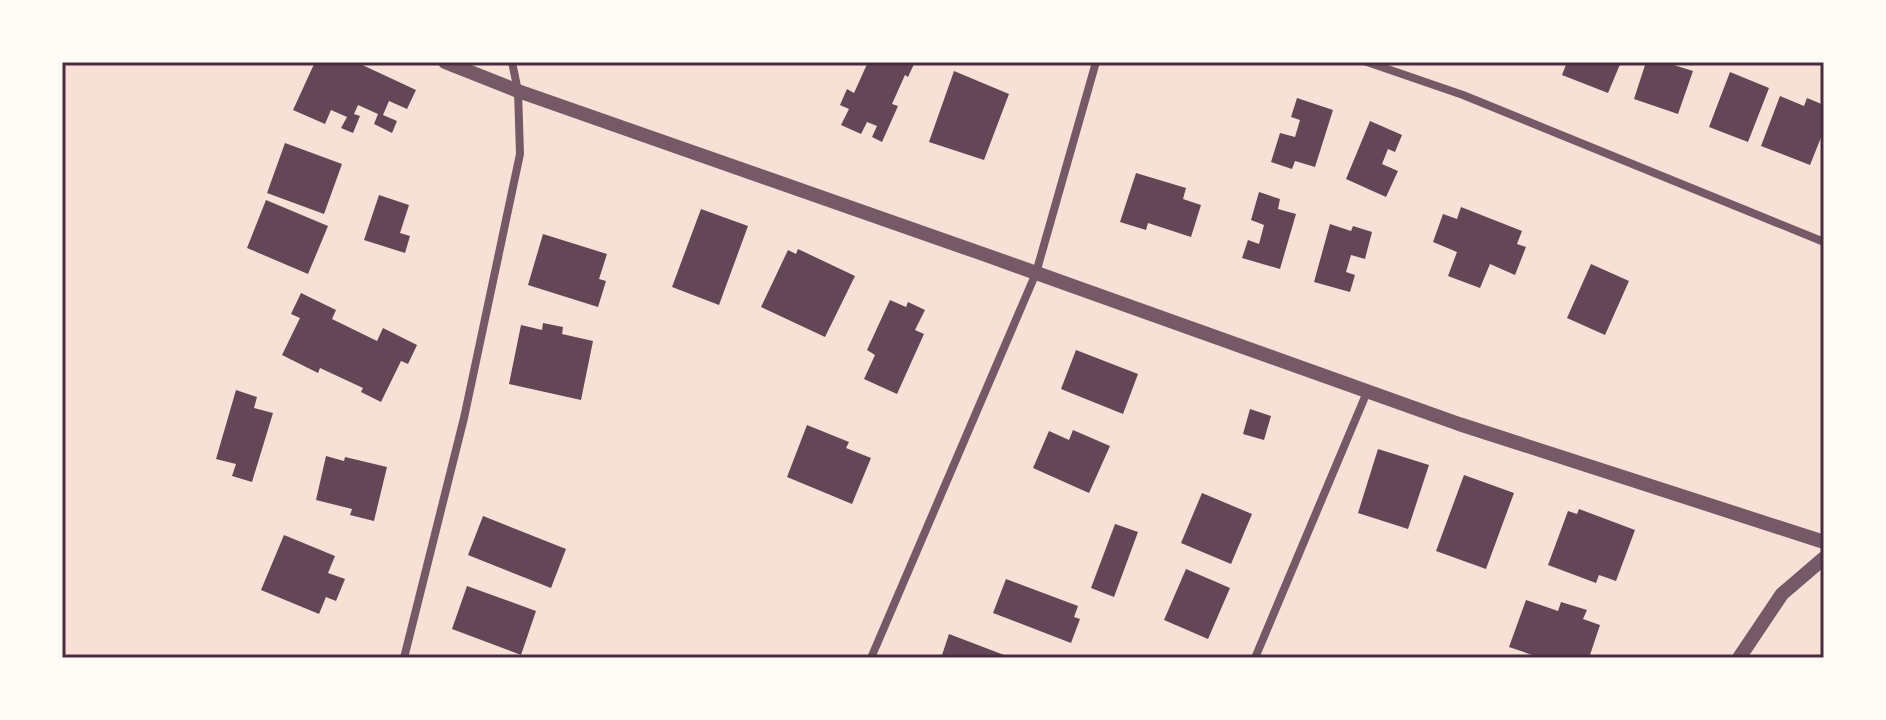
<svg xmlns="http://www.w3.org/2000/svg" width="1886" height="720" font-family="Roboto,sans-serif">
	<rect width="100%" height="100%" fill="#f7e1d7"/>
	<path fill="#644757" d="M315 62H356L416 90 407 109 389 101 383 115 397 121 392 133 374 124 378 114 358 105 354 114 360 116 353 133 341 128 347 117 331 110 325 124 293 110Z
		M868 62H915L908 77 905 75 892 104 898 106 882 142 872 137 877 126 867 122 861 134 841 125 849 109 840 105 847 89 854 93Z
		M1567 62H1621L1608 93 1562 75Z
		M1646 62H1664L1693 71 1678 114 1634 99Z
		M954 71 1009 94 984 160 929 142Z
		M1730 72 1769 88 1748 142 1709 127Z
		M1780 96 1804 106 1807 98 1824 105V130L1810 165 1761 146Z
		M1297 98 1333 110 1315 167 1295 161 1292 169 1271 162 1280 133 1295 137 1300 120 1291 117Z
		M1370 121 1402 135 1395 152 1388 149 1382 164 1398 171 1386 197 1346 179Z
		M285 143 342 164 324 214 267 193Z
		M1136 173 1186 188 1183 199 1201 205 1191 237 1148 223 1146 230 1120 222Z
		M1259 192 1280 199 1278 209 1296 214 1280 269 1242 258 1248 240 1259 244 1264 225 1251 220Z
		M379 195 409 205 400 233 410 236 405 253 364 240Z
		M266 200 328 226 308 274 247 248Z
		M1461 207 1522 231 1517 244 1526 247 1515 275 1490 264 1480 288 1448 276 1457 252 1433 242 1443 214 1457 219Z
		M701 209 748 226 719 305 672 287Z
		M1330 224 1351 231 1353 226 1372 232 1365 259 1351 255 1346 272 1355 275 1350 292 1314 282Z
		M543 234 607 254 599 279 606 281 598 307 528 285Z
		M798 249 855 276 825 337 761 307 788 250 796 254Z
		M1591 264 1629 281 1605 335 1567 318Z
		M301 293 336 310 332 319 377 341 383 328 417 345 408 364 401 361 381 402 361 392 363 388 320 368 318 373 282 355 300 318 291 314Z
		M890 300 906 307 908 302 925 310 915 330 924 334 897 394 864 379 875 355 867 350Z
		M543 323 563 327 562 334 593 341 581 400 509 384 521 325 542 330Z
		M1076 350 1138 374 1123 414 1061 389Z
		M236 390 257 397 254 408 273 413 252 482 232 476 236 464 216 459Z
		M1250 409 1271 416 1264 440 1243 434Z
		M807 425 849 442 846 448 871 458 852 504 787 477Z
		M1073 430 1110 446 1089 493 1033 468 1049 431 1069 440Z
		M1378 449 1429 465 1408 529 1358 513Z
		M326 456 344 461 345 457 387 467 374 521 350 515 352 509 316 500Z
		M1464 475 1514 493 1486 569 1436 551Z
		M1202 493 1252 514 1231 564 1181 543Z
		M1579 509 1635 530 1616 581 1599 575 1596 583 1548 565 1568 511 1577 514Z
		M483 516 566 549 551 588 468 555Z
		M1115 524 1138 532 1114 597 1091 588Z
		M284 535 335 556 328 573 345 579 336 601 326 597 319 614 261 590Z
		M1186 569 1230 588 1208 639 1164 620Z
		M1006 579 1078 606 1074 617 1080 619 1071 643 993 613Z
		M467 586 536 611 521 655 452 629Z
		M1526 600 1558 611 1561 602 1587 610 1583 619 1600 625 1589 658H1541L1509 647Z
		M949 634 1012 658H941Z"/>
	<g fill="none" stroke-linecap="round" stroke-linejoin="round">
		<path stroke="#755966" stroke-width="8" d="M1367 62 1463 95 1824 242
			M404 658 464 418 520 154 518 91 512 62
			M871 658 1036 273 1096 62
			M1255 658 1367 392"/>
		<path stroke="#755966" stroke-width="14" d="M445 62 518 91 983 254 1459 424 1824 542
			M1739 658 1782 594 1824 558"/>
	</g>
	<rect width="1886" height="720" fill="none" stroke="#fffaf5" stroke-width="128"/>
	<rect x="64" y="64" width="1758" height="592" fill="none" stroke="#4a2c40" stroke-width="3"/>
</svg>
